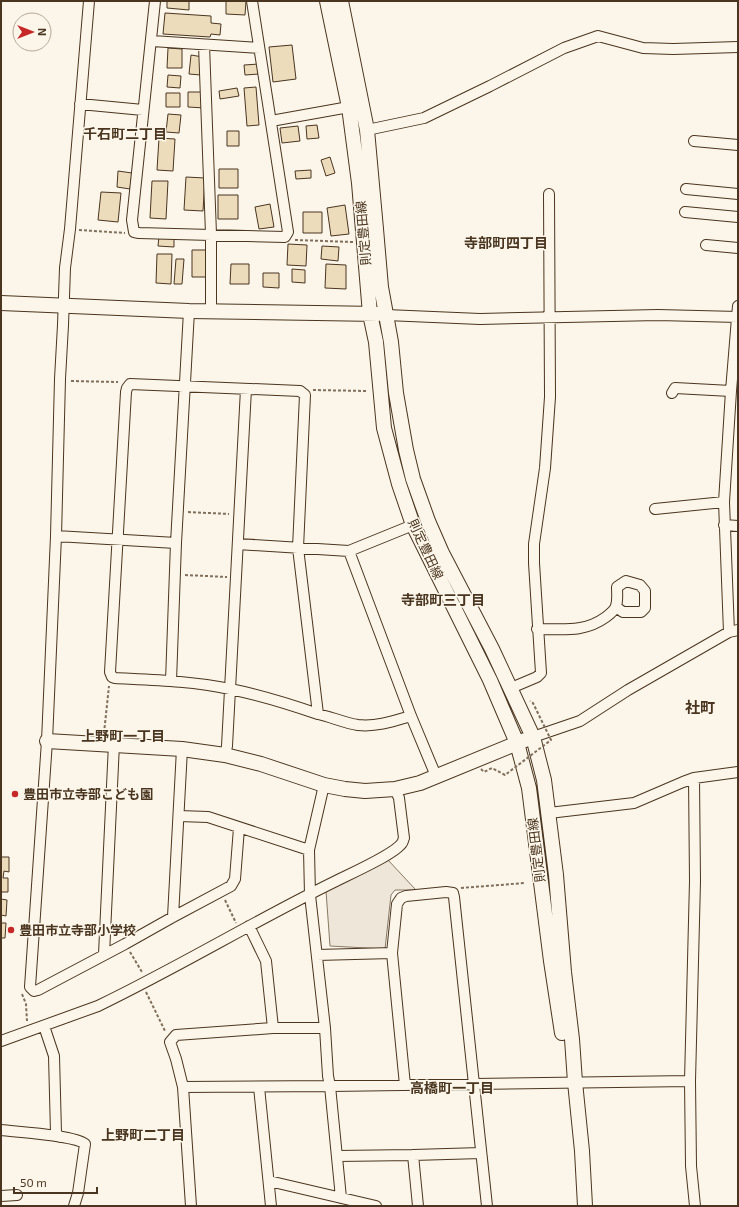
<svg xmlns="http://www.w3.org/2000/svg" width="739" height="1207" font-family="'Exo 2','Noto Sans JP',sans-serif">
	<rect width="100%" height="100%" fill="#fbf6e9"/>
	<path fill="#ede6d9" stroke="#887966" d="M388 860 416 890H395L391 895 385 949 330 946 326 891Z"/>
	<path fill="#ecdcbc" stroke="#4a3520" d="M167 1H189V10L167 8Z
		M226 1H246L245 15 226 14Z
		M165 13 211 16V23L221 24 220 35 211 34 210 37 163 34Z
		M292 45 296 79 273 82 269 47Z
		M168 48 182 49V68H167Z
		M191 55 203 57 201 75 189 74Z
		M259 64V74L245 75 244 65Z
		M168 75 181 76 180 88 167 87Z
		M256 87 259 125 247 126 244 88Z
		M237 88 239 96 220 99 219 91Z
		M188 92H205V108L188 107Z
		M166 93H180V107H166Z
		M168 114 181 115 179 133 166 132Z
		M317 125 319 138 307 139 306 126Z
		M298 126 300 141 282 143 280 128Z
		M227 131H239V146H227Z
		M159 138 175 139 173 171 157 170Z
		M330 157 335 173 326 176 321 160Z
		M219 169H238V188H219Z
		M311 170V178L296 179 295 171Z
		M118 171 132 173 130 189 117 187Z
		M186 177 205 178 203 211 184 210Z
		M152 181H168L166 219 150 218Z
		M101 192 121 193 118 222 98 220Z
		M218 195H238V219H218Z
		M270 204 274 227 259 229 255 207Z
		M345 205 349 234 331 236 327 208Z
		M303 212H322V233H303Z
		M159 236 174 237V247L158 246Z
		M288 244 307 245 306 266 287 265Z
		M322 246 339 247 338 261 321 259Z
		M192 250H207L206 277H192Z
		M157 254H172L171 284 156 283Z
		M176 259H184L182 284H174Z
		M231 264H249V284H230Z
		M326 264 346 265V289L325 288Z
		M292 269 305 270V283L292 282Z
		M263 273H279V288L263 287Z
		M1 857H9V872L4 871 3 878H8V892H1Z
		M1 899 7 900 6 916 1 915Z
		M1 923H6L5 938H1Z"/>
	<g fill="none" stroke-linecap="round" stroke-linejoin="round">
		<defs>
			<path id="street" d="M89 1 70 229 65 268 63 325 60 379 56 536 47 741 30 987 34 991 38 990 125 944 173 917 231 886 235 879 239 828
				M155 1 132 220 134 232 139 233 285 237 288 232 252 1
				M152 41 259 48
				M204 45 211 234V310
				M80 104 143 110
				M271 121 349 107
				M367 130 424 118 490 86 564 48 598 36 643 48 673 49 738 47
				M694 141 738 145
				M686 189 738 194
				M685 212 738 217
				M706 245 738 248
				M386 315 480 319 658 315 738 317
				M130 384 300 391 305 395 298 548 318 714C289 704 260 695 230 689 192 681 153 680 115 678L112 677 110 672 126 392 127 388Z
				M672 393 675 388 731 391
				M655 509 724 502
				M724 525 738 526
				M56 536 176 543
				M238 544 349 551 413 525
				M349 551 411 716 436 776
				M537 629C563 629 584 633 606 617 610 614 615 610 616 606 618 600 617 593 617 587L626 581 640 585 645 591V608L641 612H623L616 607
				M729 632 724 502 731 391 738 306
				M171 681 176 543 189 311
				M511 688 537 677 541 673 534 563V544L545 468 550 397 549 194
				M318 714C331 717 345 723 358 725 377 727 394 721 411 716
				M533 737 580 721 628 690 729 632 738 630
				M225 755 227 746 246 389
				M694 778 695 881 690 1081 691 1166 695 1206
				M324 785 309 850 310 895 325 1028
				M549 813 634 803 683 782 694 778 738 772
				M179 816 208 817 309 850
				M173 917 182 749
				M249 926 266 961 273 1028
				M104 954 114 744
				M317 955 392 953
				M44 1026 54 1056 56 1133 60 1137
				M1 1041 98 1006C179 967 256 920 336 881 350 874 395 854 402 843 403 842 403 840 404 838L399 798 395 789
				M405 1085 392 953 397 904 401 898 406 896 446 892 453 893 454 897 487 1206
				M183 1087 330 1086 341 1198
				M259 1087 271 1206
				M1 1130C17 1132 75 1135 85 1144L78 1193 74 1206
				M413 1155 418 1206
				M337 1156 413 1155 481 1153
				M269 1181 376 1206
				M1 1196 17 1195
				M191 1206 183 1087 176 1059 170 1042 176 1035 273 1028H325L328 1076 330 1086 690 1081"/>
			<path id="secondary" d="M327 1 349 107 359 183 370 314 376 342 384 428 399 484 413 525 490 680 517 743 529 788 551 961 562 1033
				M341 1 367 130 376 229 381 287 391 342 396 393 406 450 413 479 428 521 442 553 492 649 533 737 544 780 556 875 564 972 572 1039 575 1082 582 1151 585 1206
				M1 303 189 311 378 314
				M47 741 182 749 225 755 261 764 324 785 345 789 365 791 395 789 420 783 525 740"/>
		</defs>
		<use href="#street" stroke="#4a3520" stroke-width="12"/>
		<use href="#secondary" stroke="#4a3520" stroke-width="16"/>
		<path stroke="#7f6f5c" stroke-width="2" stroke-dasharray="3 2" stroke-linecap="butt" d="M79 230 125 233
			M295 240 353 242
			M71 381 118 382
			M313 390 366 391
			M188 512 229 514
			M185 575 227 577
			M104 733 109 686
			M461 888 525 883
			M225 900 236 923
			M130 952 142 972
			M146 992 165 1031
			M22 994 26 1004 27 1021"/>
		<use href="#street" stroke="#fbf6e9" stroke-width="10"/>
		<use href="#secondary" stroke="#fbf6e9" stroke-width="14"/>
		<path stroke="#7f6f5c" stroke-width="2" stroke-dasharray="3 2" stroke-linecap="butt" d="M481 769 484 772 492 768 505 775 551 740 533 703 530 701"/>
	</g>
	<g fill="#c62828" stroke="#fbf6e9" stroke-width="1.5">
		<circle cx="15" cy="794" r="4"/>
		<circle cx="11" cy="930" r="4"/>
	</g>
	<g text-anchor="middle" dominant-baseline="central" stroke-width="3" stroke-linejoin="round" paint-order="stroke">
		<g font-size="13" fill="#4a3520" stroke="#fbf6e9">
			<text transform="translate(363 233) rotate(-95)">則定豊田線</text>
			<text transform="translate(426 549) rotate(65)">則定豊田線</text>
			<text transform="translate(536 850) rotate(-97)">則定豊田線</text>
		</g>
		<g font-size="13" font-weight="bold" fill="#4a3520" stroke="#fbf6e9" text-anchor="start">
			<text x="23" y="794">豊田市立寺部こども園</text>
			<text x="19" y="930">豊田市立寺部小学校</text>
		</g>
		<g font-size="14" font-weight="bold" fill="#4a3520" stroke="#fbf6e9">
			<text x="125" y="133">千石町二丁目</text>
			<text x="506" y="242">寺部町四丁目</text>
			<text x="443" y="599">寺部町三丁目</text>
			<text x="123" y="735">上野町一丁目</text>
			<text x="452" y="1087">高橋町一丁目</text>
			<text x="143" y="1134">上野町二丁目</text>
		</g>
		<g font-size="15" font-weight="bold" fill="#4a3520" stroke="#fbf6e9">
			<text x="700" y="707">社町</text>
		</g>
	</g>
	<rect width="739" height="1207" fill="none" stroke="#4a3520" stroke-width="4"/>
	<g transform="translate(32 32) rotate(90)"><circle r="19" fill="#fbf6e9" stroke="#b4a999"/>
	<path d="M0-3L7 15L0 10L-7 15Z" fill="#c62828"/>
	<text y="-6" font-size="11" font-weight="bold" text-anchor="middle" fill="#4a3520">N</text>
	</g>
	<path d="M14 1187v6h83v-6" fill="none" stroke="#4a3520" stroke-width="2"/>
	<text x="20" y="1187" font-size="12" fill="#4a3520" stroke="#fbf6e9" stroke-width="3" paint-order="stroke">50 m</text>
</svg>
